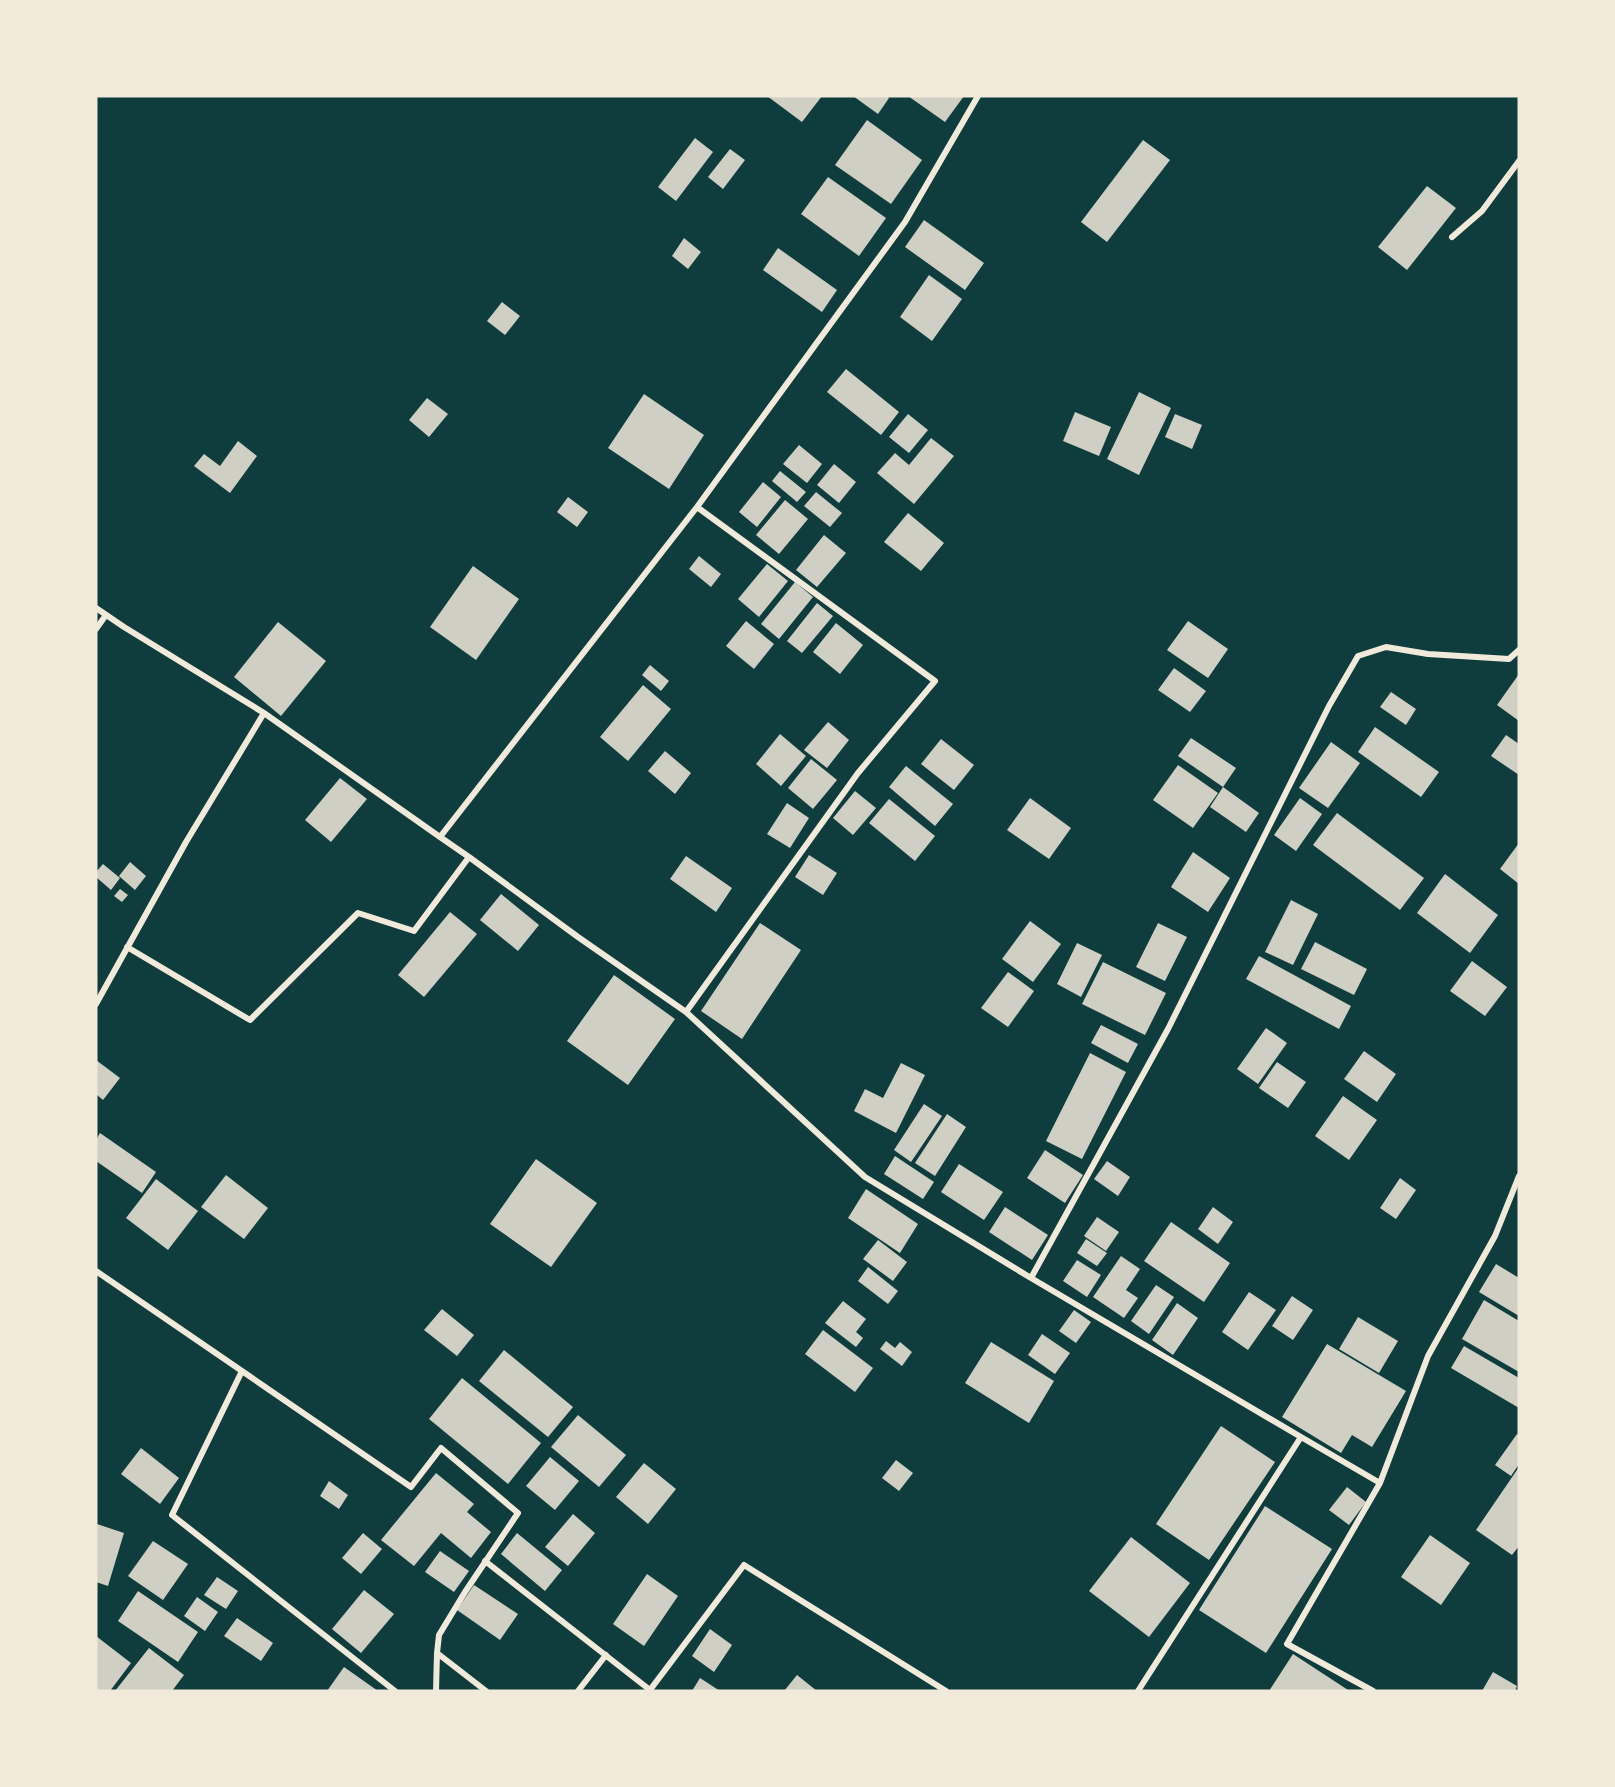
<svg xmlns="http://www.w3.org/2000/svg" width="1615" height="1787" font-family="Quicksand,sans-serif">
	<rect width="100%" height="100%" fill="#0f3d3e"/>
	<path fill="#cfcfc3" d="M767 96H822L802 122Z
		M853 96H887L889 98 878 114Z
		M908 96H964L945 122Z
		M867 120 922 160 891 204 835 165Z
		M695 138 713 152 676 201 658 187Z
		M1143 140 1170 160 1107 242 1081 222Z
		M730 149 745 160 723 189 708 177Z
		M828 177 886 218 859 256 801 214Z
		M1427 186 1456 208 1407 270 1378 247Z
		M924 220 984 263 965 290 905 247Z
		M684 238 701 252 688 269 672 256Z
		M778 248 837 290 822 312 763 270Z
		M929 275 962 299 932 341 900 317Z
		M502 302 520 316 505 335 487 321Z
		M846 369 899 412 881 435 827 392Z
		M1139 392 1171 408 1139 475 1107 459Z
		M644 394 704 435 669 489 608 448Z
		M427 398 448 414 429 437 409 420Z
		M1075 412 1111 427 1099 456 1063 441Z
		M908 414 928 430 909 453 889 437Z
		M1175 414 1202 425 1192 449 1165 437Z
		M931 438 954 456 914 504 877 473 895 453 909 465Z
		M238 441 257 456 230 493 194 466 204 454 220 466Z
		M799 445 822 464 807 483 783 464Z
		M834 464 856 482 839 503 817 485Z
		M780 471 806 492 797 502 772 481Z
		M763 482 781 497 757 527 739 512Z
		M816 492 842 513 830 527 804 506Z
		M568 497 588 512 577 527 557 512Z
		M785 500 808 519 779 554 756 535Z
		M908 513 944 543 921 571 884 542Z
		M824 535 846 553 817 587 796 570Z
		M699 556 721 574 711 587 689 569Z
		M767 564 788 581 759 617 738 599Z
		M473 566 519 599 476 660 430 627Z
		M795 582 813 597 779 639 761 624Z
		M817 603 833 616 802 653 787 641Z
		M746 621 774 644 754 669 726 646Z
		M1188 621 1228 649 1208 678 1167 650Z
		M278 622 326 661 281 716 234 677Z
		M836 623 863 645 840 674 813 652Z
		M650 665 669 681 661 691 642 675Z
		M1174 668 1206 691 1190 712 1158 690Z
		M1519 674V721L1497 705Z
		M643 685 671 709 628 761 600 737Z
		M1391 692 1416 709 1406 725 1380 707Z
		M828 722 849 740 827 768 804 750Z
		M1375 727 1439 772 1421 797 1358 752Z
		M780 734 806 756 781 786 756 764Z
		M1506 735 1519 744V775L1491 756Z
		M1191 738 1236 768 1223 787 1178 756Z
		M941 739 974 765 954 790 921 764Z
		M1331 742 1360 763 1328 808 1299 788Z
		M665 751 691 773 675 794 648 771Z
		M811 759 837 780 813 809 788 788Z
		M1178 765 1218 793 1193 828 1153 800Z
		M906 766 953 804 935 826 889 787Z
		M340 778 367 799 331 842 305 820Z
		M1223 787 1259 813 1246 832 1210 807Z
		M855 791 876 808 853 835 833 818Z
		M1030 798 1071 828 1049 859 1007 830Z
		M1300 798 1322 814 1296 851 1274 835Z
		M889 799 935 836 915 861 869 823Z
		M787 803 809 818 790 848 767 834Z
		M1337 813 1424 878 1400 910 1313 845Z
		M1519 843V884L1500 869Z
		M1193 852 1230 878 1208 912 1171 887Z
		M809 855 837 873 823 895 795 877Z
		M686 856 732 888 716 912 670 879Z
		M130 862 146 876 135 890 119 876Z
		M103 864 120 878 111 890 96 877V872Z
		M1445 874 1498 915 1470 953 1417 913Z
		M120 889 128 895 122 902 114 896Z
		M501 894 539 925 518 951 480 920Z
		M1291 900 1318 914 1293 965 1265 952Z
		M450 912 477 934 424 997 398 975Z
		M1030 921 1061 944 1033 982 1002 959Z
		M760 923 801 950 742 1039 701 1011Z
		M1158 923 1187 937 1165 981 1136 967Z
		M1315 942 1367 969 1354 995 1301 969Z
		M1077 943 1102 955 1081 997 1057 984Z
		M1259 956 1351 1006 1339 1029 1246 979Z
		M1472 961 1507 987 1485 1016 1450 991Z
		M1103 962 1166 993 1145 1035 1082 1004Z
		M1008 972 1034 991 1008 1027 981 1008Z
		M614 975 675 1019 628 1085 567 1041Z
		M1101 1025 1138 1044 1128 1063 1091 1043Z
		M1266 1028 1287 1043 1258 1084 1237 1069Z
		M1364 1051 1396 1074 1377 1102 1344 1079Z
		M1090 1053 1126 1072 1082 1159 1046 1141Z
		M96 1060 120 1078 103 1100 96 1094Z
		M1277 1062 1306 1082 1288 1108 1259 1088Z
		M901 1063 925 1075 896 1133 854 1111 865 1089 883 1098Z
		M1343 1096 1377 1120 1349 1160 1315 1136Z
		M924 1104 942 1116 911 1162 894 1150Z
		M947 1114 966 1127 935 1176 915 1163Z
		M100 1133 156 1172 142 1193 96 1161V1140Z
		M1045 1150 1083 1175 1065 1203 1027 1178Z
		M895 1156 934 1182 923 1199 884 1174Z
		M536 1159 597 1203 551 1267 490 1224Z
		M1107 1161 1130 1177 1118 1196 1094 1179Z
		M959 1164 1003 1192 984 1220 941 1192Z
		M226 1175 268 1208 244 1239 201 1207Z
		M1400 1178 1416 1190 1396 1219 1380 1208Z
		M156 1179 198 1211 168 1250 126 1218Z
		M866 1189 918 1224 900 1253 848 1218Z
		M1005 1207 1048 1235 1032 1260 989 1232Z
		M1213 1207 1233 1222 1218 1244 1198 1229Z
		M1097 1217 1119 1232 1106 1251 1084 1236Z
		M1171 1222 1230 1263 1204 1302 1144 1261Z
		M1086 1239 1107 1253 1097 1266 1077 1253Z
		M878 1240 907 1262 893 1281 863 1259Z
		M1121 1256 1140 1269 1126 1290 1138 1298 1124 1318 1093 1297Z
		M1077 1260 1101 1275 1087 1297 1063 1281Z
		M1496 1264 1519 1278V1316L1479 1292Z
		M868 1267 898 1291 888 1304 858 1281Z
		M1156 1285 1174 1297 1149 1334 1131 1321Z
		M1249 1292 1276 1310 1248 1350 1222 1332Z
		M1292 1296 1313 1310 1293 1340 1272 1326Z
		M1484 1300 1519 1321V1372L1462 1339Z
		M843 1301 866 1319 856 1332 863 1338 856 1347 825 1323Z
		M1177 1303 1198 1318 1173 1355 1152 1340Z
		M442 1309 474 1335 457 1356 424 1330Z
		M1074 1310 1091 1322 1076 1343 1059 1331Z
		M1358 1317 1398 1341 1379 1373 1339 1349Z
		M823 1330 873 1368 855 1392 805 1354Z
		M1042 1334 1070 1353 1055 1374 1028 1355Z
		M886 1341 895 1348 900 1342 912 1352 902 1366 880 1349Z
		M991 1342 1054 1381 1029 1423 965 1383Z
		M1327 1344 1406 1391 1372 1447 1352 1435 1341 1453 1282 1417Z
		M1464 1346 1519 1378V1408L1451 1368Z
		M504 1350 573 1407 548 1437 479 1381Z
		M462 1378 541 1443 508 1484 429 1419Z
		M578 1415 626 1455 599 1487 551 1447Z
		M1221 1426 1275 1462 1209 1560 1156 1524Z
		M1517 1434 1519 1436V1464L1511 1476 1495 1465Z
		M141 1448 179 1478 160 1504 121 1474Z
		M550 1457 579 1481 555 1510 526 1486Z
		M896 1460 913 1473 899 1491 882 1478Z
		M644 1463 676 1489 648 1524 616 1497Z
		M1519 1467V1546L1512 1555 1476 1530Z
		M436 1473 474 1504 467 1512 491 1532 471 1558 441 1533 414 1566 381 1540Z
		M329 1481 348 1495 339 1509 320 1496Z
		M1347 1487 1366 1502 1349 1525 1329 1510Z
		M1265 1506 1332 1549 1266 1653 1199 1610Z
		M573 1514 595 1533 568 1566 545 1547Z
		M97 1524 124 1533 108 1586 96 1582Z
		M363 1533 382 1549 361 1574 342 1558Z
		M517 1533 562 1570 545 1591 501 1554Z
		M1430 1535 1470 1563 1441 1605 1401 1577Z
		M1131 1537 1190 1583 1149 1637 1089 1591Z
		M153 1541 188 1564 163 1600 128 1576Z
		M440 1551 469 1571 454 1592 425 1572Z
		M647 1574 678 1596 644 1646 613 1624Z
		M217 1577 238 1591 226 1609 204 1595Z
		M474 1585 518 1614 500 1640 457 1610Z
		M364 1590 394 1614 361 1653 332 1629Z
		M138 1591 198 1632 178 1662 118 1621Z
		M197 1597 218 1612 205 1631 184 1616Z
		M237 1618 273 1643 261 1661 224 1636Z
		M710 1629 732 1645 714 1672 692 1656Z
		M96 1636 131 1663 110 1691H96Z
		M149 1648 184 1675 172 1691H115Z
		M1293 1654 1348 1690 1347 1691H1269Z
		M344 1667 378 1691H327Z
		M1493 1672 1517 1686 1515 1691H1482Z
		M797 1675 817 1691H784Z
		M700 1678 720 1691H692Z"/>
	<g fill="none" stroke-linecap="round" stroke-linejoin="round">
		<path stroke="#f1e9da" stroke-width="6" d="M1452 237 1482 211 1519 161
			M96 608 124 627 264 713
			M96 629 106 615
			M440 837 469 857
			M127 947 250 1020 358 913 414 931 469 857 578 937 686 1012 858 773 935 681 697 507
			M96 1004 186 842 264 713 440 837 697 507 905 222 978 96
			M686 1012 865 1177 1031 1278
			M96 1271 411 1487 441 1448 518 1513 465 1592 439 1635 437 1653 486 1691
			M242 1371 172 1515 395 1691
			M1301 1437 1380 1483
			M485 1561 650 1690 744 1565 946 1691
			M436 1691 437 1653
			M578 1691 606 1655
			M1138 1691 1301 1437 1031 1278 1168 1029 1329 706 1358 656 1386 647 1428 654 1509 659 1519 650
			M1373 1691 1287 1644 1380 1483 1428 1356 1495 1236 1519 1176"/>
	</g>
	<rect width="1615" height="1787" fill="none" stroke="#f1e9da" stroke-width="195"/>
</svg>
